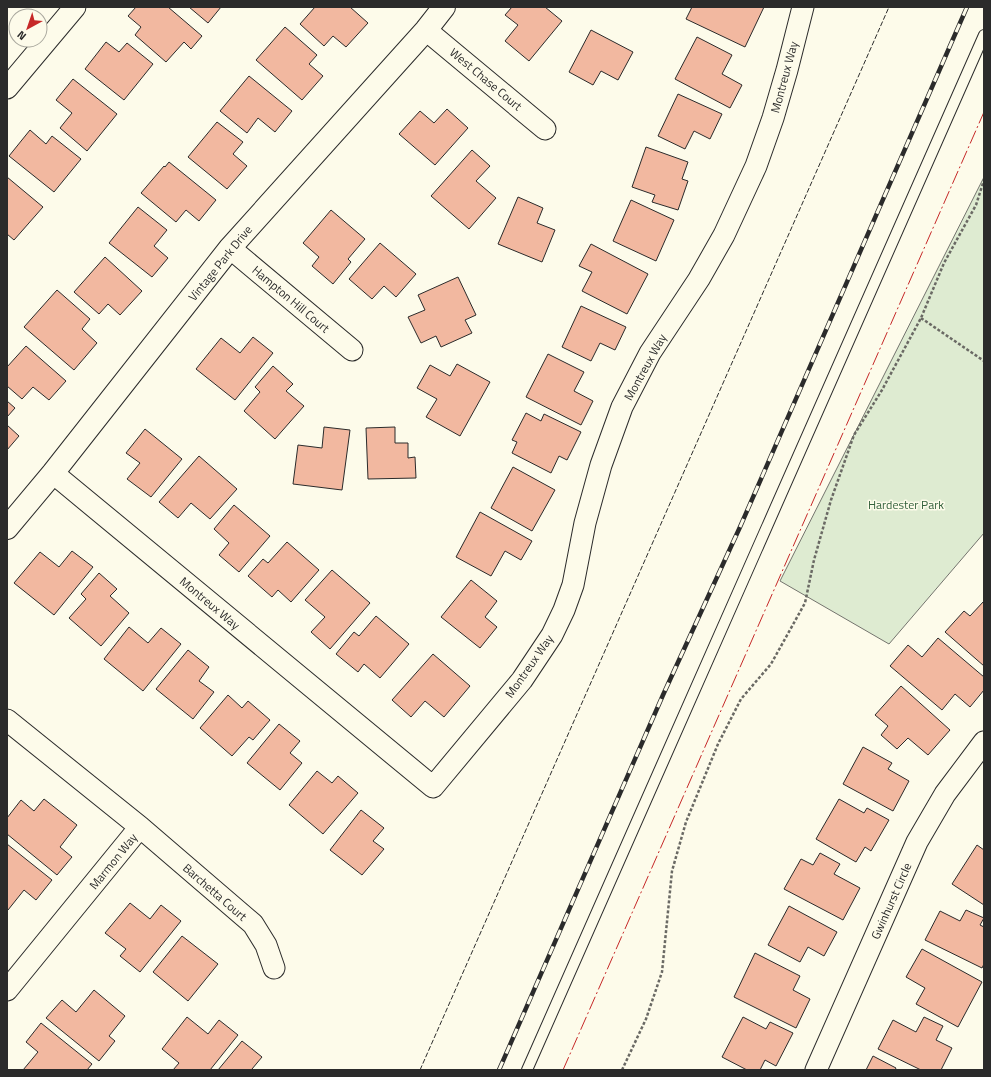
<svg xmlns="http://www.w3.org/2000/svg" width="991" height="1077" font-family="'Titillium Web',sans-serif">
	<rect width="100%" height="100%" fill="#fdfbea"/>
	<path fill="#deebd1" stroke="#74746e" d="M984 177V533L889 644 780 581Z"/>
	<path fill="#f2b8a0" stroke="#2b2b2b" d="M136 7H168L202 36 191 49 184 42 166 62 135 35 141 27 128 16Z
		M189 7H221L208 23Z
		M315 7H350L368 23 346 47 333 36 324 46 300 24Z
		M512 7H545L562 21 529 61 505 41 518 25 505 15Z
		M692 7H764L745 47 686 19Z
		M285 27 317 55 309 64 323 76 302 100 256 60Z
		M591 30 633 52 618 80 601 71 593 85 569 72Z
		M697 37 732 55 722 74 742 85 730 108 675 79Z
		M106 42 119 52 127 43 153 64 124 100 85 69Z
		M249 76 292 111 275 132 258 118 247 133 220 111Z
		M73 79 117 114 87 151 60 128 72 113 56 100Z
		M678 94 722 114 710 139 694 131 685 149 658 136Z
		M447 109 468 128 435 165 399 134 420 111 434 123Z
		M217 122 243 142 233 154 247 166 227 189 188 157Z
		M30 130 46 144 52 136 81 159 54 192 9 156Z
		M646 147 688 162 682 179 688 181 678 210 652 202 655 195 632 187Z
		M472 150 490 166 476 181 496 198 469 229 431 196Z
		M169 162 216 200 199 221 186 210 176 222 141 193 164 166 165 167Z
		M7 177 43 207 14 240 7 234Z
		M518 197 543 208 537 223 555 230 542 262 498 244Z
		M631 200 674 220 656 261 613 241Z
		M138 207 167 230 154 246 168 258 152 277 109 243Z
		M331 210 365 239 348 259 351 262 333 284 312 266 319 257 303 243Z
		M380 243 416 274 396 297 384 286 372 299 349 279Z
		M591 244 648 274 627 314 582 291 592 272 579 266Z
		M105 257 142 291 120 315 108 304 99 314 74 292Z
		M458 277 476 315 465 320 472 333 441 347 436 336 421 343 408 317 425 310 418 295Z
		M57 290 90 319 82 329 97 343 74 370 24 327Z
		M581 306 626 327 615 350 600 343 591 361 562 347Z
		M253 337 273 353 235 400 196 369 221 338 240 353Z
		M26 346 66 381 49 400 33 387 22 399 7 386V367Z
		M548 354 584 372 574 391 593 401 581 425 526 397Z
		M457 364 490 382 460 436 426 417 437 399 417 388 430 365 450 376Z
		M273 366 293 384 286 391 304 406 275 439 244 411 260 392 255 387Z
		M7 401 15 408 7 417Z
		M526 413 541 421 544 414 581 432 567 460 559 456 551 473 512 453 517 442 512 440Z
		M7 425 19 436 7 450Z
		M324 427 350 430 342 490 293 484 298 445 322 448Z
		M395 427V443H408V458L415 457 416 478 368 479 366 428Z
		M145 429 182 459 151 497 127 479 140 463 126 453Z
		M199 456 237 489 210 519 191 503 178 518 159 502Z
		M513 467 555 490 532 531 491 508Z
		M234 505 270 536 239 572 219 555 229 543 214 529Z
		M480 512 532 541 521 560 505 551 491 576 456 557Z
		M287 542 319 570 291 602 278 590 272 597 248 576 263 559 268 563Z
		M72 551 93 567 54 615 14 583 40 552 59 567Z
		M332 570 370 603 330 649 311 632 325 617 305 600Z
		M99 573 117 589 110 596 129 613 101 646 69 618 86 599 81 594Z
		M471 580 497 601 485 617 497 627 480 648 441 617Z
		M984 601V666L945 632 964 611 970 616Z
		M376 616 409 644 380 678 364 664 358 672 336 654 354 632 359 636Z
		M129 627 148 643 161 628 181 644 143 691 104 659Z
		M938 638 984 677V690L970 707 955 694 942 710 890 666 908 645 922 657Z
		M188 650 209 667 199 681 214 692 193 719 156 689Z
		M433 654 470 686 444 717 425 701 411 717 392 700Z
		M901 686 950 730 928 755 908 738 897 749 881 735 888 726 875 715Z
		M228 695 242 708 248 701 270 720 253 740 249 737 232 756 200 728Z
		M279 724 300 741 290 753 302 763 280 790 247 763Z
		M863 747 892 763 888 769 909 781 893 811 843 784Z
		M317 771 332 783 338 776 358 793 323 834 289 805Z
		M44 799 77 825 60 847 72 857 57 875 7 834V818L21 800 34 811Z
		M839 799 864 813 867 808 889 820 871 851 865 847 856 862 816 839Z
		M361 810 384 828 373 841 384 849 362 875 330 850Z
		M7 844 52 880 36 900 24 890 8 910 7 909Z
		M977 845 984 850V905L952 884Z
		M820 853 840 864 834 874 860 888 843 920 784 889 801 859 813 865Z
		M130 903 150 919 161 905 181 921 140 972 120 956 126 949 105 933Z
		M789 906 837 932 824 956 808 947 800 962 768 945Z
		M966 910 984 918 980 925 984 927V964L982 968 925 940 940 911 960 921Z
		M182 936 218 964 188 1001 153 972Z
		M922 949 982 982 958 1027 916 1004 925 988 906 977Z
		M755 953 800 976 793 990 810 999 796 1028 734 997Z
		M94 990 125 1016 109 1036 115 1041 99 1061 46 1018 62 1000 76 1012Z
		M187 1017 208 1034 219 1020 238 1035 210 1070H173L179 1063 162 1049Z
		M743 1017 766 1029 770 1022 793 1033 776 1066 765 1060 760 1070H747L722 1057Z
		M924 1017 943 1026 936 1040 952 1048 941 1070H921L878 1049 893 1020 916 1032Z
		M41 1023 92 1064 87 1070H23L38 1052 26 1042Z
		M242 1041 262 1057 252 1069 253 1070H218Z
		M873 1056 896 1068 895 1070H866Z"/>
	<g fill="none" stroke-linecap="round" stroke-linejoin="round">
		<defs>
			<path id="lane" d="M527 1070 984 35"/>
			<path id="street" d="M426 30 545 129
				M7 88 75 7
				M230 248 352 350
				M53 473 433 787 522 680 552 635 564 610 573 585 585 523 601 465 622 407 650 353 699 279 724 235 756 166 773 118 787 70 803 7
				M7 720 140 827 253 924 266 945 274 968
				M7 990 140 827
				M816 1070 917 842 945 794 984 742"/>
			<path id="secondary" d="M7 528 53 473 230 248 426 30 444 7"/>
		</defs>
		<use href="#lane" stroke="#2b2b2b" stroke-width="12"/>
		<use href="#street" stroke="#2b2b2b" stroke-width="23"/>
		<use href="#secondary" stroke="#2b2b2b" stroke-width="24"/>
		<path stroke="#6a6964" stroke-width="2.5" stroke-dasharray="3 2" stroke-linecap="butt" d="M921 318 984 361
			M622 1070 646 1019 662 972 672 871 686 822 718 744 741 699 771 664 805 603 814 560 831 500 854 435 882 390 921 318 944 263 976 205 984 180"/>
		<use href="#lane" stroke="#fdfbea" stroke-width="10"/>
		<use href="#street" stroke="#fdfbea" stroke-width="21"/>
		<use href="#secondary" stroke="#fdfbea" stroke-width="22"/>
		<defs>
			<path id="rail" d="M499 1070 663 695 740 527 967 7"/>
		</defs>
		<use href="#rail" stroke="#2b2b2b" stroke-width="4.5"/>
		<use href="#rail" stroke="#fdfbea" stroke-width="3" stroke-dasharray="9" stroke-linecap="butt"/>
		<path stroke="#2b2b2b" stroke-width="1" stroke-dasharray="5 2" stroke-linecap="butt" d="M420 1070 889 7"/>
		<path stroke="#c62828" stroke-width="1" stroke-dasharray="14 3 2 3" stroke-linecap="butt" d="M563 1070 984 112"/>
	</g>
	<g text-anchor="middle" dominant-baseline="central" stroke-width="3" stroke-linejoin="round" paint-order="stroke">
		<g font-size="12" fill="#2b2b2b" stroke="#fdfbea">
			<text transform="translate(784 77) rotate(-75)">Montreux Way</text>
			<text transform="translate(486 79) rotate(40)">West Chase Court</text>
			<text transform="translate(220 263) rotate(-51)">Vintage Park Drive</text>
			<text transform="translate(291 299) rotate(40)">Hampton Hill Court</text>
			<text transform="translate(645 367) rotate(-61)">Montreux Way</text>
			<text transform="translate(210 603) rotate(40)">Montreux Way</text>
			<text transform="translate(529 666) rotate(-55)">Montreux Way</text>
			<text transform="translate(113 861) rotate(-51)">Marmon Way</text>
			<text transform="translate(215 892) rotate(41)">Barchetta Court</text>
			<text transform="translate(891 901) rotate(-66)">Gwinhurst Circle</text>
		</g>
		<g font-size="12" fill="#34623c" stroke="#fdfbea">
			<text x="906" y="504">Hardester Park</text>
		</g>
	</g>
	<rect width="991" height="1077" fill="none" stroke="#2b2b2b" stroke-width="16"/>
	<g transform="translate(28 28) rotate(220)"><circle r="19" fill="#fdfbea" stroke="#a9a89e"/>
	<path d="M0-3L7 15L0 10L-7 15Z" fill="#c62828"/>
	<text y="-6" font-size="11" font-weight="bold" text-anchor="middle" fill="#2b2b2b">N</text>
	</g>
</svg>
